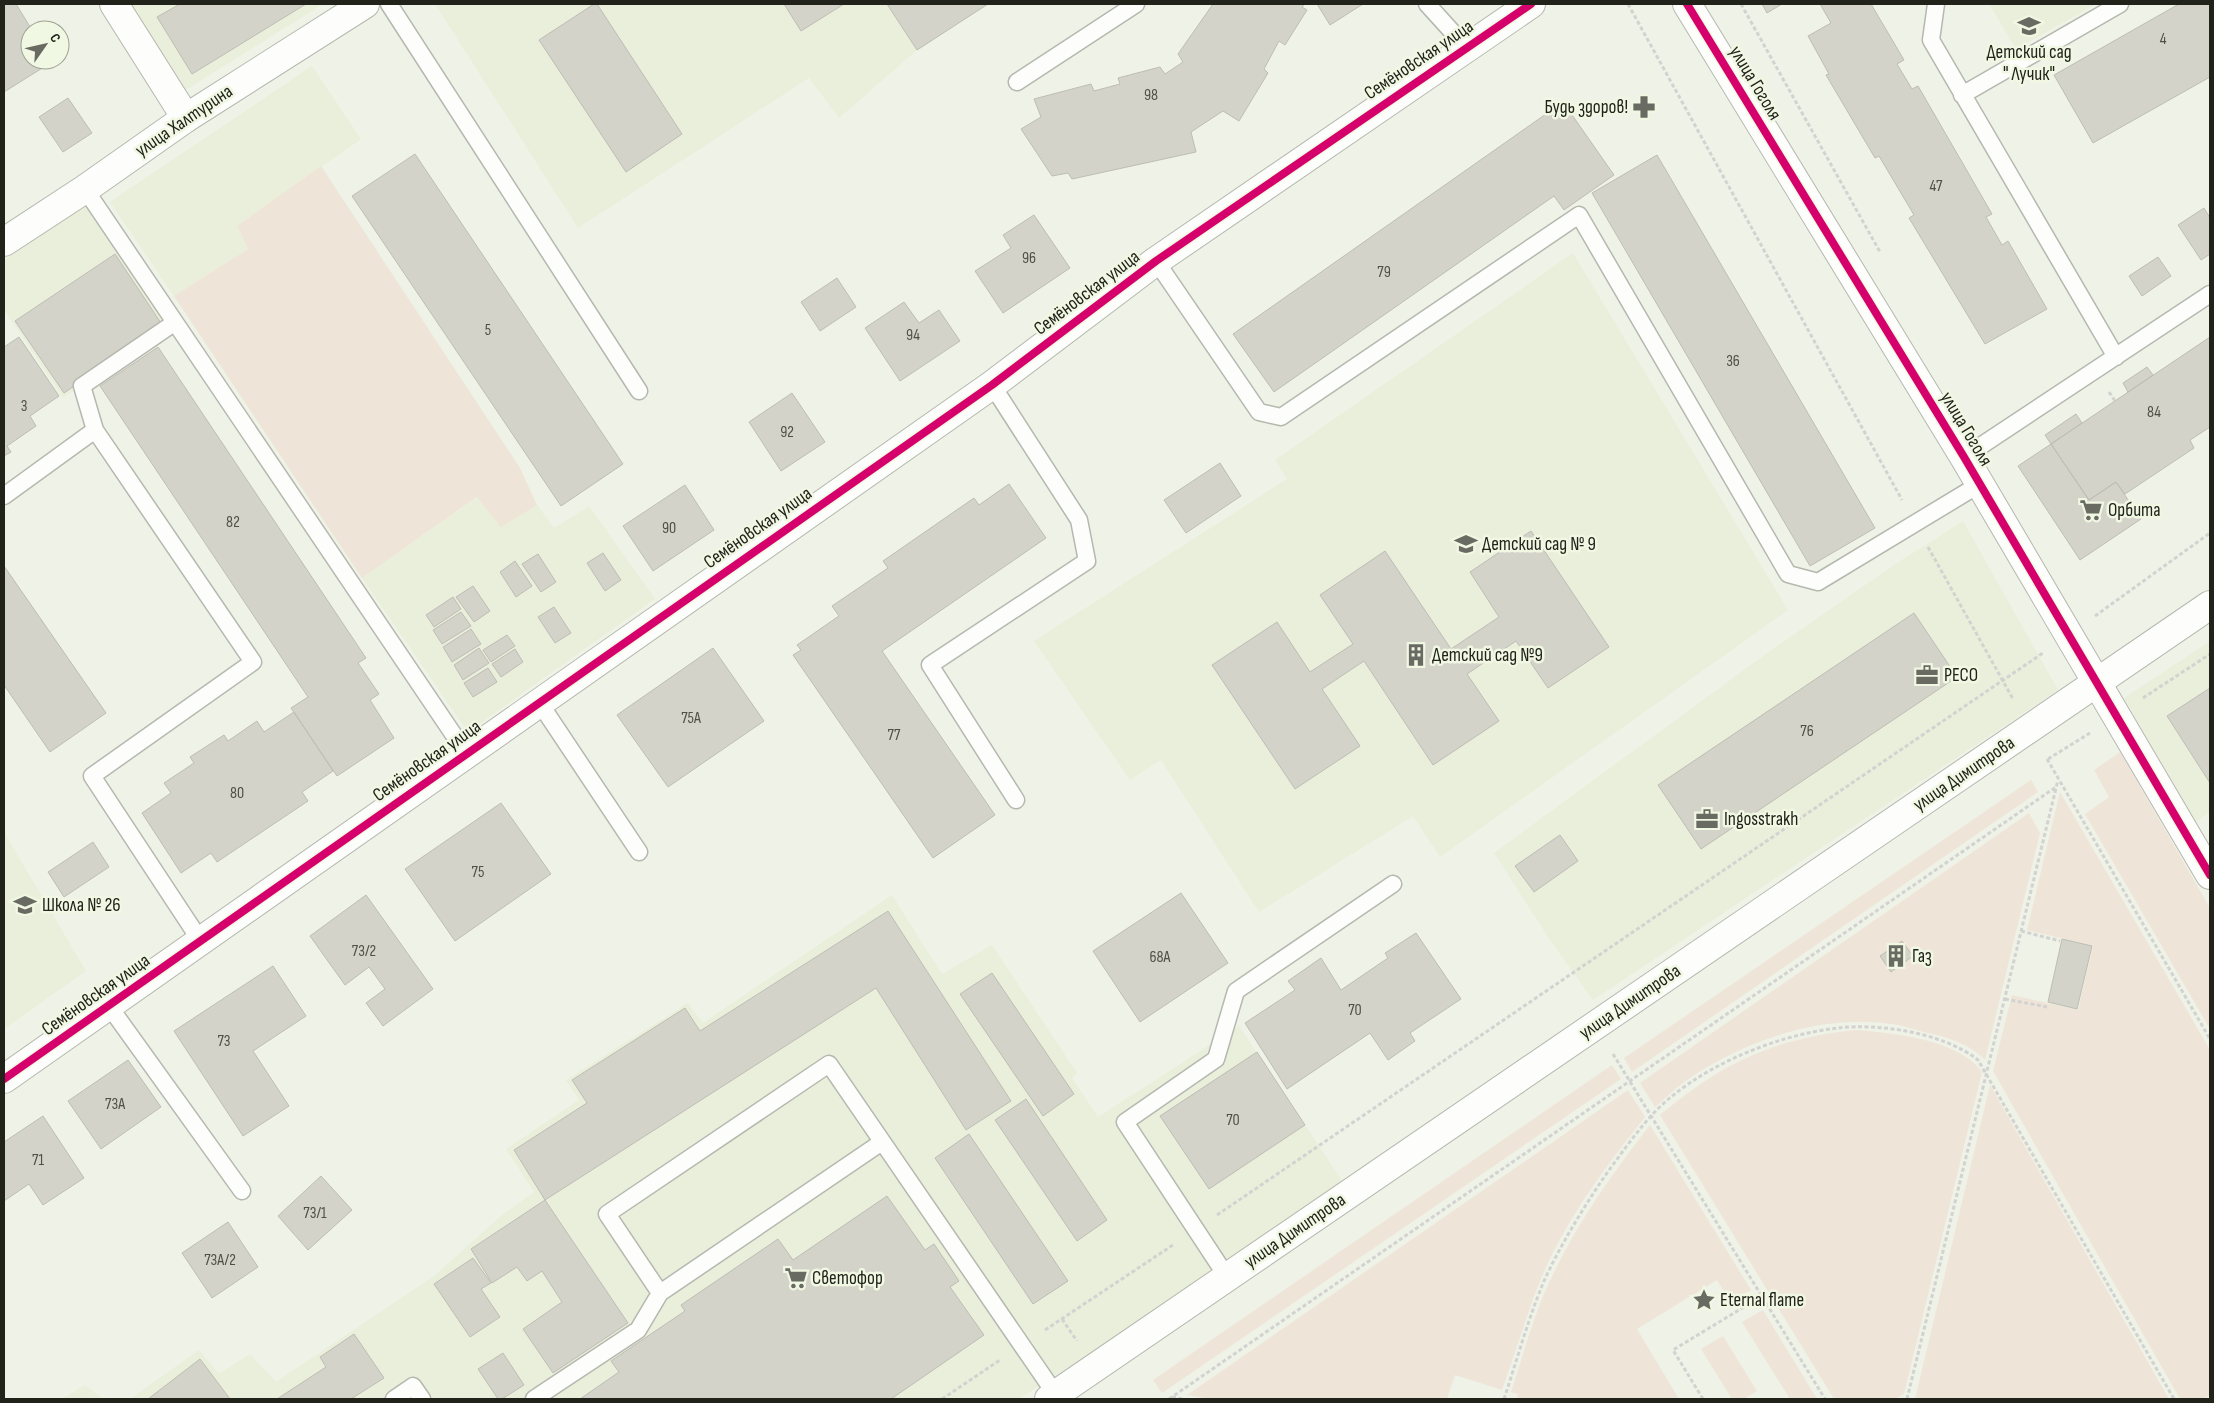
<svg xmlns="http://www.w3.org/2000/svg" width="2214" height="1403" font-family="'Sofia Sans Condensed',sans-serif">
	<rect width="100%" height="100%" fill="#eff2e7"/>
	<path fill="#e9efda" d="M121 4H323L176 96Z
		M435 4H988L917 50 839 118 809 78 578 228Z
		M1989 4H2096L2016 49Z
		M312 66 361 139 237 226 248 249 174 296 110 202Z
		M92 200 174 321 63 398 4 309V260Z
		M1573 253 1788 610 1440 857 1413 816 1259 912 1161 760 1130 780 1034 641 1287 479 1275 460Z
		M478 497 501 526 537 505 554 528 589 506 655 599 468 732 362 578Z
		M1963 521 2058 690 1593 1000 1552 943 1494 853 1770 651 1894 565Z
		M2210 641V812L2196 822 2124 698Z
		M4 832 86 971 4 1029Z
		M892 895 942 974 992 945 1077 1073 1072 1078 1098 1117 1239 1026 1343 1182 1170 1301 1019 1399H130L199 1350 219 1374 250 1354 276 1382 434 1276 503 1214 534 1192 506 1149 579 1100 566 1080 688 1003 703 1023Z
		M85 1385 103 1399H62Z"/>
	<path fill="#efe4d8" d="M321 166 520 468 537 505 501 527 477 497 362 578 174 296 248 249 237 226Z
		M2120 752 2210 908V1029L2085 814 2109 797 2094 770Z
		M2031 780 2038 792 1632 1072 1624 1058Z
		M2060 792 2210 1050V1395L2204 1399H2180L1993 1071 2012 995 2078 1010 2093 946 2027 930Z
		M2029 813 2040 833 1985 1060C1969 1043 1946 1037 1924 1032 1913 1029 1902 1025 1891 1024 1822 1014 1747 1040 1690 1078 1677 1086 1666 1098 1655 1107L1640 1083Z
		M1855 1030C1894 1033 1958 1039 1982 1072L1904 1394 1895 1399H1834L1660 1115C1723 1062 1773 1039 1855 1030Z
		M1612 1065 1621 1079 1162 1393 1153 1380Z
		M1990 1085 2169 1399H1915Z
		M1628 1090 1645 1117C1605 1167 1565 1221 1540 1281 1526 1316 1515 1354 1502 1390L1455 1375 1447 1399H1210L1187 1395Z
		M1650 1125 1751 1290 1731 1303 1717 1280 1637 1329 1679 1399H1517L1518 1394 1511 1392C1523 1356 1533 1317 1549 1283 1575 1226 1611 1175 1650 1125Z
		M1763 1310 1817 1399H1790L1742 1322Z
		M1723 1336 1757 1391 1744 1399H1732L1701 1349Z"/>
	<path fill="#d4d3c9" stroke="#bdbdb4" d="M4 4H16L32 30H30V60L52 62 4 92Z
		M180 4H306L192 74 157 17Z
		M594 4H597L682 134 626 172 539 40Z
		M784 4H844L801 31Z
		M887 4H988L917 50Z
		M1213 4H1305L1302 7 1307 10 1285 45 1279 41 1264 69 1268 73 1239 121 1223 111 1191 132 1196 152 1072 179 1068 173 1052 176 1021 129 1041 117 1034 99 1091 84 1094 91 1120 84 1118 78 1160 67 1165 74 1183 62 1178 54Z
		M1317 4H1363L1330 25Z
		M1762 4H1782L1767 13Z
		M1820 4H1871L1904 60 1897 64 1912 89 1918 86 1992 214 1986 217 2002 245 2008 241 2047 309 1985 344 1909 218 1914 215 1879 156 1875 158 1826 75 1829 74 1808 36 1831 23Z
		M2179 4H2210V77L2093 143 2054 75Z
		M68 98 92 133 63 152 39 117Z
		M1563 102 1614 175 1564 210 1554 196 1274 392 1233 334Z
		M415 154 623 464 561 506 352 196Z
		M1657 155 1875 528 1810 566 1592 193Z
		M2204 208 2210 218V254L2201 260 2178 225Z
		M1034 215 1070 268 1003 313 975 271 1011 248 1003 235Z
		M115 254 163 326 64 393 15 321Z
		M2158 257 2171 276 2142 296 2129 276Z
		M837 278 856 307 820 331 801 302Z
		M904 302 919 323 939 310 960 341 900 381 865 328Z
		M19 337 59 396 30 416 36 426 7 446 11 452 4 456V347Z
		M2210 337V427L2190 440 2194 448 2125 494 2116 482 2089 500 2051 444Z
		M158 347 366 658 358 663 379 694 370 700 394 738 337 776 291 708 308 697 100 386Z
		M2147 367 2153 375 2128 392 2123 383Z
		M792 393 825 442 781 471 749 422Z
		M2076 414 2082 423 2051 444 2045 435Z
		M2051 444 2089 500 2116 482 2141 519 2080 560 2018 466Z
		M1220 463 1241 496 1186 533 1164 500Z
		M1009 484 1046 538 882 651 995 815 933 858 793 655 801 650 797 645 839 616 832 606 888 568 883 561 974 498 979 505Z
		M685 485 714 530 653 571 623 526Z
		M1531 531 1609 647 1548 688 1516 641 1467 674 1499 721 1433 765 1364 661 1322 689 1360 746 1295 789 1212 665 1277 622 1310 672 1353 644 1320 595 1385 551 1451 649 1499 617 1470 572Z
		M603 553 621 580 605 591 587 563Z
		M538 554 556 582 541 592 522 564Z
		M515 561 532 586 516 597 500 572Z
		M4 566 106 713 50 752 4 685Z
		M473 586 490 611 474 622 456 597Z
		M453 597 461 609 434 627 426 615Z
		M554 607 571 633 555 643 538 617Z
		M461 612 471 626 442 644 433 630Z
		M1914 613 1957 677 1701 849 1658 785Z
		M471 629 481 644 452 662 443 647Z
		M507 635 515 646 491 662 483 650Z
		M479 648 489 663 463 680 454 665Z
		M713 648 764 721 668 787 617 715Z
		M515 649 523 662 501 677 492 664Z
		M488 668 497 682 473 697 464 683Z
		M2210 688V783L2167 716Z
		M294 712 333 771 302 792 308 801 217 862 211 853 181 873 142 813 171 793 164 783 194 763 190 757 224 735 228 741 257 721 264 732Z
		M501 803 551 874 455 941 405 869Z
		M1560 835 1578 861 1534 892 1515 866Z
		M93 842 109 867 64 897 48 872Z
		M1181 893 1228 963 1140 1022 1093 951Z
		M366 895 433 989 383 1026 366 1003 385 989 369 967 345 985 310 936Z
		M888 911 1011 1101 966 1130 876 988 545 1200 514 1150 587 1103 572 1080 685 1008 700 1031Z
		M1416 933 1461 999 1410 1033 1415 1041 1388 1060 1370 1033 1287 1089 1245 1023 1295 990 1288 981 1321 958 1341 990 1388 958 1385 953Z
		M2062 939 2092 946 2077 1009 2048 1002Z
		M1902 941 1913 956 1891 972 1880 956Z
		M273 966 306 1016 253 1051 289 1106 243 1136 174 1031Z
		M992 973 1074 1094 1043 1116 960 994Z
		M1257 1052 1305 1125 1209 1189 1160 1116Z
		M128 1060 161 1107 101 1149 68 1101Z
		M1026 1099 1107 1220 1077 1241 995 1120Z
		M43 1116 84 1178 43 1205 29 1184 4 1201V1142Z
		M969 1134 1068 1281 1033 1304 935 1158Z
		M321 1176 352 1210 308 1250 278 1216Z
		M887 1196 925 1250 934 1244 959 1281 950 1287 984 1335 891 1399H580L619 1372 611 1361 685 1311 681 1305 778 1239 793 1260Z
		M545 1200 628 1323 553 1373 523 1329 562 1302 542 1271 527 1281 517 1267 492 1283 471 1249Z
		M228 1222 258 1267 212 1298 182 1253Z
		M473 1258 491 1283 481 1289 500 1317 470 1337 434 1284Z
		M354 1334 384 1378 351 1399H277L326 1367 320 1357Z
		M503 1353 524 1385 502 1399H498L478 1369Z
		M200 1359 230 1399H148Z"/>
	<g fill="none" stroke-linecap="round" stroke-linejoin="round">
		<defs>
			<path id="service" d="M389 4 639 391
				M1427 4 1466 47
				M1936 4 1931 40 2116 357
				M1017 82 1136 4
				M1962 95 2120 4
				M85 189 466 753
				M1156 261 1259 412 1281 417 1579 215 1788 574 1818 582 1980 484
				M992 385 1079 520 1087 561 930 665 1016 800
				M95 430 253 662 92 776 200 940
				M1964 457 2210 294
				M4 496 95 430 82 386 174 323
				M539 702 639 852
				M109 1006 242 1191
				M882 1142 660 1293 607 1214 829 1064 1056 1395
				M1227 1277 1125 1122 1216 1059 1236 991 1393 884
				M394 1399 413 1386 422 1399
				M534 1399 638 1330 660 1293"/>
			<path id="minor" d="M114 4 186 118"/>
			<path id="tertiary" d="M1687 4 1964 457 2210 875
				M4 242 85 189 186 118 365 4
				M4 1079 992 385 1156 261 1531 4"/>
			<path id="secondary" d="M1049 1399 2210 605"/>
		</defs>
		<use href="#service" stroke="#b5b8af" stroke-width="19"/>
		<use href="#minor" stroke="#b5b8af" stroke-width="30"/>
		<use href="#tertiary" stroke="#b5b8af" stroke-width="30"/>
		<use href="#secondary" stroke="#b5b8af" stroke-width="30"/>
		<path stroke="#d2d3d0" stroke-width="3" stroke-dasharray="4 2.5" stroke-linecap="butt" d="M1628 4 1902 500
			M1741 4 1880 252
			M2109 392 2115 401
			M1928 547 2013 699
			M2095 616 2210 533
			M2143 698 2210 654
			M2047 759 2210 1039
			M2048 759 2090 733
			M2021 931 2060 941
			M2005 999 2047 1007
			M1613 1054 1825 1399
			M1217 1215 2043 653
			M1062 1319 1077 1341
			M1045 1330 1173 1245
			M1172 1397 1182 1399
			M942 1399 1000 1360
			M1169 1399 2056 787
			M1504 1399C1517 1360 1528 1319 1544 1281 1559 1248 1578 1217 1598 1186 1614 1163 1631 1139 1650 1117 1693 1069 1774 1035 1838 1028 1880 1023 1944 1033 1978 1060L2174 1399
			M1703 1399 1673 1350 1762 1296
			M1907 1399 2058 780"/>
		<use href="#service" stroke="#fdfdfb" stroke-width="16"/>
		<use href="#minor" stroke="#fdfdfb" stroke-width="28"/>
		<use href="#tertiary" stroke="#fdfdfb" stroke-width="28"/>
		<use href="#secondary" stroke="#fdfdfb" stroke-width="28"/>
		<defs>
			<path id="cycleway" d="M1687 4 1964 457 2210 875
				M4 1079 992 385 1156 261 1531 4"/>
		</defs>
		<use href="#cycleway" stroke="#f0f7e2" stroke-width="11"/>
		<use href="#cycleway" stroke="#d6006c" stroke-width="8"/>
	</g>
	<defs>
		<symbol id="school-bare" viewBox="-9 -9 18 18"><path d="M0-5L7-2L0 1L-7-2ZM-4 1L0 2.5L4 1V4Q0 6-4 4Z" fill="#696b62" stroke="#f0f7e2" stroke-width="2.5" paint-order="stroke"/></symbol>
		<symbol id="pharmacy-bare" viewBox="-9 -9 18 18"><path d="M-2-6h4v4h4v4h-4v4h-4v-4h-4v-4h4Z" fill="#696b62" stroke="#f0f7e2" stroke-width="2.5" paint-order="stroke"/></symbol>
		<symbol id="supermarket-bare" viewBox="-9 -9 18 18"><path d="M-6-5.5h2.5l.6 2H6L4.5 2H-2.5L-4.4-4H-6ZM-1.5 3.2a1.3 1.3 0 1 0 .1 0ZM3 3.2a1.3 1.3 0 1 0 .1 0Z" fill="#696b62" stroke="#f0f7e2" stroke-width="2.5" paint-order="stroke"/></symbol>
		<symbol id="building-bare" viewBox="-9 -9 18 18"><path d="M-4-6H4V6H1V3H-1V6H-4ZM-2.5-4.3h1.7v1.8h-1.7ZM.8-4.3h1.7v1.8H.8ZM-2.5-1h1.7V.8h-1.7ZM.8-1h1.7V.8H.8Z" fill="#696b62" stroke="#f0f7e2" stroke-width="2.5" paint-order="stroke"/></symbol>
		<symbol id="office-bare" viewBox="-9 -9 18 18"><path d="M-6-3h4V-5.5h4V-3h4V5H-6ZM-1-4.5V-3h2v-1.5ZM-6 0V1H6V0Z" fill="#696b62" stroke="#f0f7e2" stroke-width="2.5" paint-order="stroke"/></symbol>
		<symbol id="sight-bare" viewBox="-9 -9 18 18"><path d="M0-6L1.8-2.2L6-1.7L2.9 1.2L3.7 5.4L0 3.3L-3.7 5.4L-2.9 1.2L-6-1.7L-1.8-2.2Z" fill="#696b62" stroke="#f0f7e2" stroke-width="2.5" paint-order="stroke"/></symbol>
	</defs>
	<g fill-rule="evenodd">
		<use href="#school-bare" x="2013" y="10" width="32" height="32"/>
		<use href="#pharmacy-bare" x="1628" y="91" width="32" height="32"/>
		<use href="#supermarket-bare" x="2075" y="494" width="32" height="32"/>
		<use href="#school-bare" x="1450" y="528" width="32" height="32"/>
		<use href="#building-bare" x="1400" y="639" width="32" height="32"/>
		<use href="#office-bare" x="1911" y="659" width="32" height="32"/>
		<use href="#office-bare" x="1691" y="803" width="32" height="32"/>
		<use href="#school-bare" x="9" y="889" width="32" height="32"/>
		<use href="#building-bare" x="1880" y="940" width="32" height="32"/>
		<use href="#supermarket-bare" x="780" y="1262" width="32" height="32"/>
		<use href="#sight-bare" x="1688" y="1284" width="32" height="32"/>
	</g>
	<g text-anchor="middle" dominant-baseline="central" stroke-width="5" stroke-linejoin="round" paint-order="stroke">
		<g font-size="16" fill="#4e4f46">
			<text x="2163" y="39">4</text>
			<text x="1151" y="95">98</text>
			<text x="1936" y="186">47</text>
			<text x="1029" y="258">96</text>
			<text x="1384" y="272">79</text>
			<text x="488" y="330">5</text>
			<text x="913" y="335">94</text>
			<text x="1733" y="361">36</text>
			<text x="24" y="406">3</text>
			<text x="2154" y="412">84</text>
			<text x="787" y="432">92</text>
			<text x="233" y="522">82</text>
			<text x="669" y="528">90</text>
			<text x="691" y="718">75А</text>
			<text x="1807" y="731">76</text>
			<text x="894" y="735">77</text>
			<text x="237" y="793">80</text>
			<text x="478" y="872">75</text>
			<text x="364" y="951">73/2</text>
			<text x="1160" y="957">68А</text>
			<text x="1355" y="1010">70</text>
			<text x="224" y="1041">73</text>
			<text x="115" y="1104">73А</text>
			<text x="1233" y="1120">70</text>
			<text x="38" y="1160">71</text>
			<text x="315" y="1213">73/1</text>
			<text x="220" y="1260">73А/2</text>
		</g>
		<g font-size="19" fill="#21231b" stroke="#f0f7e2" text-anchor="start">
			<text x="2029" y="52" text-anchor="middle">Детский сад<tspan x="2029" dy="22">" Лучик"</tspan></text>
			<text x="1628" y="107" text-anchor="end">Будь здоров!</text>
			<text x="2108" y="510">Орбита</text>
			<text x="1482" y="544">Детский сад № 9</text>
			<text x="1432" y="655">Детский сад №9</text>
			<text x="1944" y="675">РЕСО</text>
			<text x="1724" y="819">Ingosstrakh</text>
			<text x="42" y="905">Школа № 26</text>
			<text x="1912" y="956">Газ</text>
			<text x="812" y="1278">Светофор</text>
			<text x="1720" y="1300">Eternal flame</text>
		</g>
		<g font-size="19" fill="#21231b" stroke="#f0f7e2">
			<text transform="translate(1419 60) rotate(-34)">Семёновская улица</text>
			<text transform="translate(1755 83) rotate(59)">улица Гоголя</text>
			<text transform="translate(184 121) rotate(-34)">улица Халтурина</text>
			<text transform="translate(1087 293) rotate(-37)">Семёновская улица</text>
			<text transform="translate(1966 429) rotate(59)">улица Гоголя</text>
			<text transform="translate(758 528) rotate(-35)">Семёновская улица</text>
			<text transform="translate(427 761) rotate(-35)">Семёновская улица</text>
			<text transform="translate(1964 774) rotate(-34)">улица Димитрова</text>
			<text transform="translate(96 995) rotate(-35)">Семёновская улица</text>
			<text transform="translate(1630 1002) rotate(-34)">улица Димитрова</text>
			<text transform="translate(1295 1231) rotate(-34)">улица Димитрова</text>
		</g>
	</g>
	<rect width="2214" height="1403" fill="none" stroke="#21231b" stroke-width="10"/>
	<g transform="translate(45 45) rotate(56)"><circle r="24" fill="#f0f7e2" stroke="#9da292"/>
	<path d="M0-4L9 19L0 12L-9 19Z" fill="#696b62"/>
	<text y="-8" font-size="14" font-weight="bold" text-anchor="middle" fill="#21231b">С</text>
	</g>
</svg>
